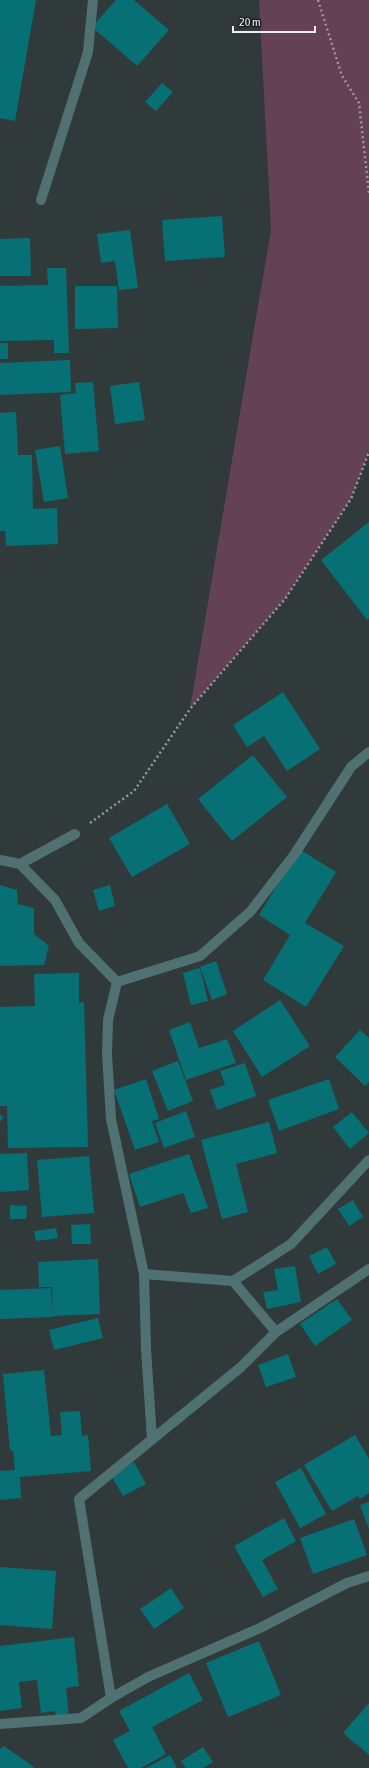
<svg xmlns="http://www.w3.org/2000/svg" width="369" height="1768" font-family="'Asap Condensed',sans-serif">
	<rect width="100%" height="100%" fill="#313a3a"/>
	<path fill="#644154" d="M259 0H369V452L351 499 285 599 190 709 271 229Z"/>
	<path fill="#077075" d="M0 0H36L15 121 0 118Z
		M116 0H134L169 30 137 66 92 27Z
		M162 83 173 92 156 111 145 102Z
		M222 216 225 257 165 261 162 220Z
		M130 230 138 288 119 290 115 261 101 263 97 234Z
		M30 238 31 276H0V239Z
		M47 268H66L69 353H54V340L0 341V286L48 285Z
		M75 286H117L118 328 75 329Z
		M0 343H8V359H0Z
		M70 360 71 392 0 395V363Z
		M93 382 99 451 65 454 60 395 76 393 75 383Z
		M139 382 145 420 115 424 110 386Z
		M16 412 18 455H32L33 509 57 508 58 544 6 546 5 531H0V413Z
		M60 446 68 498 44 502 35 450Z
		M369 522V618L367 620 321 560Z
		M283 692 320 749 287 771 264 736 247 747 233 725Z
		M253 755 287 797 232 841 198 799Z
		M167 804 190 844 132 877 109 838Z
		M299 849 336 872 305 923 344 946 306 1007 263 980 290 935 259 915Z
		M0 885 17 890 18 904 34 908V934L49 946 44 965 0 966Z
		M110 885 115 906 99 911 93 890Z
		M216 961 227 994 212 1000 200 967Z
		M200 968 208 1001 191 1005 183 973Z
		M79 973V1003L84 1002 88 1147 8 1148 7 1106H0V1007L35 1006 34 974Z
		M280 1000 310 1046 262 1077 233 1031Z
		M190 1022 199 1048 227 1039 236 1063 186 1080 169 1030Z
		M360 1030 369 1038V1082L365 1086 335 1057Z
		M178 1061 193 1101 168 1111 152 1071Z
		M245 1063 256 1096 217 1110 210 1090 225 1085 220 1071Z
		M146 1079 159 1119 152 1121 159 1142 135 1150 114 1090Z
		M329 1079 339 1109 279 1131 268 1100Z
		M186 1111 195 1137 164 1148 155 1123Z
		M352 1112 369 1133 350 1149 333 1127Z
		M0 1114 4 1117 0 1122Z
		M269 1122 277 1153 236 1164 248 1212 222 1219 201 1140Z
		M27 1153 29 1190 0 1192V1154Z
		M189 1154 208 1208 191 1213 183 1193 140 1207 129 1174Z
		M89 1156 94 1213 42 1217 37 1160Z
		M353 1200 363 1217 349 1226 338 1209Z
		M10 1205 27 1206 26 1219H10Z
		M90 1224 91 1244H72L71 1225Z
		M56 1228 58 1238 36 1241 34 1231Z
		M327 1247 336 1264 318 1274 309 1256Z
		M98 1259 100 1314 53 1316 52 1287H39L38 1262Z
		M295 1266 301 1302 267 1309 263 1292 278 1290 274 1269Z
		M51 1288 53 1317 0 1319V1290Z
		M337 1299 352 1320 315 1346 300 1324Z
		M98 1318 103 1338 54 1350 49 1330Z
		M288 1354 296 1377 266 1387 258 1365Z
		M44 1370 51 1436 62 1435 60 1412 80 1411 82 1436 88 1435 91 1471 20 1477 21 1498 0 1500V1471L15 1470 13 1451H10L3 1374Z
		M355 1435 369 1459V1493L360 1499 358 1496 332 1511 304 1465Z
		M134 1462 146 1484 123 1496 111 1475Z
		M301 1468 326 1514 300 1528 275 1482Z
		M369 1502V1529L360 1505Z
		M284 1518 296 1541 262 1560 278 1589 263 1597 234 1546Z
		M354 1519 367 1555 313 1574 300 1538Z
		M0 1567 56 1571 52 1629 0 1625Z
		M171 1588 184 1608 154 1629 140 1609Z
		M74 1637 79 1686 66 1688 69 1716 56 1717 55 1711 41 1713 37 1680 19 1682 22 1708 0 1711V1646Z
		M259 1641 281 1695 228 1717 206 1663Z
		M189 1673 203 1700 152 1727 166 1754 141 1768H128L113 1740 130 1731 119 1711Z
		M369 1703V1755L343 1733Z
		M4 1746 34 1767 33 1768H0V1749Z
		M203 1747 213 1762 203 1768H186L181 1761Z
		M170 1755 177 1768H146Z"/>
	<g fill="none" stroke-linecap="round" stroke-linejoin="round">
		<path stroke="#949b9b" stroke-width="2.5" stroke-dasharray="2 3" stroke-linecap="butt" d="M318 0 342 76 359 103 369 193
			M90 823 134 791 190 709 285 599 351 499 369 452"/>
		<path stroke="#507172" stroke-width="10" d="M41 200 88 52 93 0
			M0 860 20 864 75 834
			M20 864 55 900 79 943 117 982 108 1020 107 1054 111 1119 144 1274 233 1281 276 1332 369 1269
			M117 982 200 956 250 912 294 855 351 767 369 752
			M144 1274 146 1349 152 1439
			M233 1281 291 1244 369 1160
			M111 1698 79 1499 241 1367 276 1332
			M0 1724 81 1718 111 1698 148 1677 260 1628 347 1583 369 1576"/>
	</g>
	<path d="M233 26v6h82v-6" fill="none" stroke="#e9eeef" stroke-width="2"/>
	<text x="239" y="26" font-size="12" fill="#e9eeef" stroke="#1c2020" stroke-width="3" paint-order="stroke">20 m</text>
</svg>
